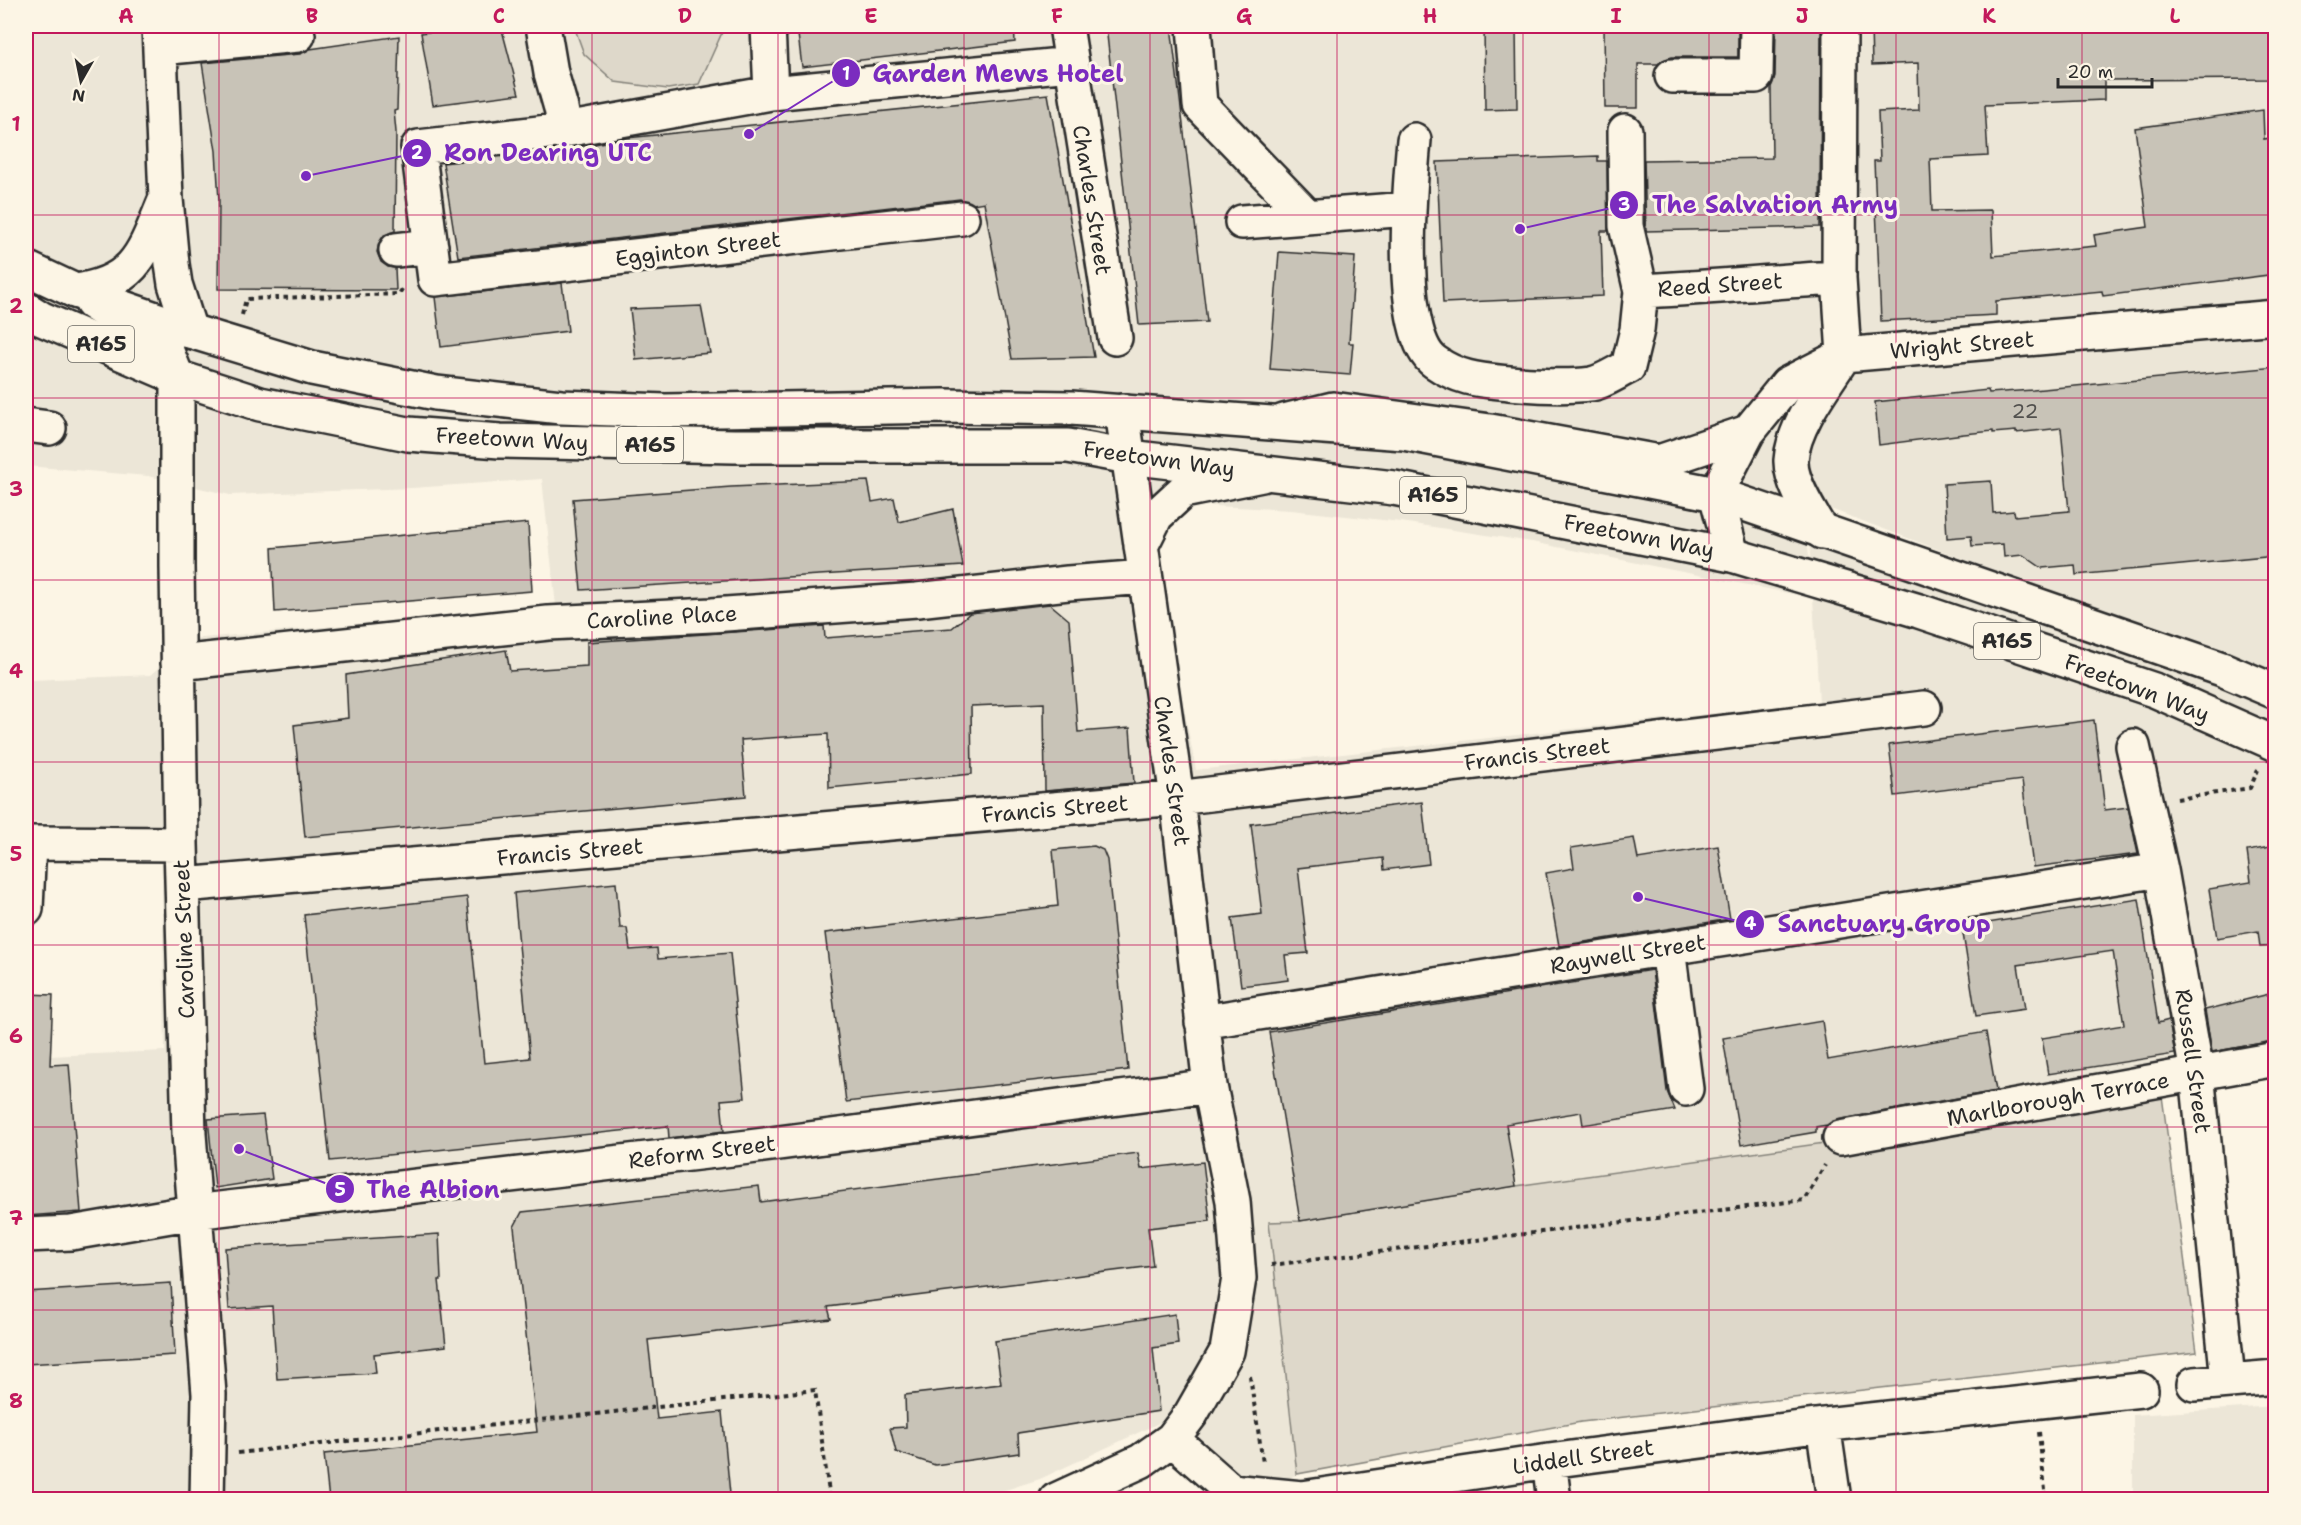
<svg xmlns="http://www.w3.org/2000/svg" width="2301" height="1525" font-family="'Shantell Sans',sans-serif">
	<rect width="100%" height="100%" fill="#fcf5e5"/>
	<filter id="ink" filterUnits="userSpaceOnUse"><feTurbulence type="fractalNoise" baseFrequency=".0167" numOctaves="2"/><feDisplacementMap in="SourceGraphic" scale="12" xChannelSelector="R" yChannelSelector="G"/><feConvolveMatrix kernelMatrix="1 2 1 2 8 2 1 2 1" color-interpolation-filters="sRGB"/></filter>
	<g filter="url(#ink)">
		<path fill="#ece6d7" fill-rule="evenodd" d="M26 26H2275V1074L2162 1096 1300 1221 1269 1222 1297 1474 1249 1499H1222L1161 1422 1040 1479 977 1499 26 1500V1057L165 1051 161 828 26 822V768L31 680 150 675 192 639 556 606 542 479 412 488 230 495 148 476 26 466ZM1803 499H1804L2064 597 1808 510 1811 577ZM1157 503 1291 510 1401 522 1532 542 1813 598 1819 702 1196 770 1155 562Z
			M2275 1406V1499H2133V1415Z"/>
		<path fill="#ded8ca" stroke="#84827a" stroke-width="1.5" d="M574 26H725L699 84 668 89 615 82 584 54Z
			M2162 1096 2197 1352 1581 1422 1297 1474 1269 1222 1300 1221 1516 1186Z"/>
		<path fill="#c8c3b7" stroke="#2b2b2b" stroke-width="1.5" d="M470 26H501L519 94 433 105 421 33Z
			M797 26H1014L1015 42 802 67Z
			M1106 26H1171L1207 322 1139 325Z
			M1484 26H1516L1517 109 1485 110Z
			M1604 26H1738V57H1672L1663 60 1658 64H1638V108H1605Z
			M1776 26H1821L1820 227 1646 231 1644 160 1772 158 1771 87 1775 76Z
			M1871 26H2276V79L2104 80V100L1985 105 1988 156 1930 159 1932 211 1991 210 1993 256 2096 246 2094 235 2148 227 2135 128 2263 110 2264 139 2276 137V274L2103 296 2102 291 1996 301V315L1881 321 1874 161H1880L1878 112 1919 110 1918 63 1872 65Z
			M399 36 397 110 394 111 396 132 395 231 384 235 379 243 377 252 381 262 388 267 395 268 396 290 218 289 219 201 216 151 202 63 300 54 310 49Z
			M1048 94 1094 357 1012 359 984 202 973 204 960 199 458 257 443 163 567 149 627 138Z
			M1598 156V161H1607L1608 231H1601L1603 296 1443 303 1437 162Z
			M1279 252 1355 257 1349 343H1353L1350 375 1270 369Z
			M562 283 568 331 441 347 435 297Z
			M701 306 710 353 636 360 630 309Z
			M2276 367V556L2076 575 2075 565 2042 568 2023 555 2004 557 2003 544 1972 546 1971 536 1947 538 1944 484 1991 481 1993 513 2014 511 2015 516 2069 511 2061 428 2016 433V431L1993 433V431L1964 434 1879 445 1875 402 1988 390 1989 393 2033 390Z
			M868 481 872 502 894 498 899 522 953 509 963 566 581 590 573 499 731 487Z
			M528 523 532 591 275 612 272 548Z
			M1050 604 1069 620 1078 732 1130 728 1134 783 1045 791 1044 703 971 706 972 774 829 788 828 734 741 740 746 796 305 837 294 725 348 718 346 675 506 650 510 671 587 666V642L824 626 825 638 952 628 970 613Z
			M2094 720 2105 810 2128 807 2138 854 2033 867 2022 780 1895 796 1889 745Z
			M1422 802 1429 864 1384 870 1383 858 1298 868 1308 953 1285 955 1288 980 1241 986 1232 918 1262 914 1251 824Z
			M1634 838 1638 859 1718 846 1730 919 1559 946 1546 873 1574 868 1571 848Z
			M1094 846 1103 850 1107 860 1128 1070 846 1102 825 933 1058 906 1053 850Z
			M2276 846V946L2260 947 2258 931 2217 938 2209 889 2251 882 2247 851Z
			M616 883 620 928H627L630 950 657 948 658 959 730 953 745 1098 721 1100 724 1131 669 1138 668 1126 330 1161 304 915 467 897 484 1063 530 1058 514 893Z
			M2139 899 2158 1023 2169 1020 2175 1054 2048 1074 2042 1038 2124 1025 2113 951 2018 965 2025 1009 1976 1016 1962 927Z
			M1652 970 1667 1091 1675 1110 1583 1125 1581 1112 1506 1124 1516 1186 1300 1221 1269 1032Z
			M2273 993 2274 1041 2212 1052 2205 1010Z
			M26 994 53 995 50 1065 69 1064 81 1212 26 1216Z
			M1822 1021 1828 1060 1986 1032 1996 1091 1837 1120 1827 1125 1816 1127V1132L1741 1145 1723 1038Z
			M263 1115 272 1179 215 1188 208 1119Z
			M1138 1153 1141 1169 1203 1162 1210 1221 1148 1228 1153 1266 828 1307 831 1319 648 1340 657 1419 722 1412 730 1494 677 1500H329L324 1454 537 1432 514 1227 522 1212 759 1186 761 1202Z
			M439 1234 441 1280H439L446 1346 374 1354 376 1373 277 1379 272 1306 229 1309 225 1248Z
			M171 1283 175 1355 26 1364V1292Z
			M1175 1314 1178 1344 1153 1348 1159 1411 1018 1433 1019 1453 935 1465 896 1452 890 1428 906 1427 905 1395 1001 1384 995 1341Z"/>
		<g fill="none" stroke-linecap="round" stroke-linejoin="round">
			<defs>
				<path id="minor" d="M159 26 166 199 172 264 175 284 190 331
					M543 26 551 73 561 108 565 130
					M768 26 771 93
					M1066 26 1115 338
					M1194 26 1200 105 1307 216
					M1840 26 1839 278 1844 355
					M160 48 298 35
					M1672 76H1756L1757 26
					M1625 131 1626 226 1641 291
					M1414 140C1410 184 1396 335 1435 362 1459 379 1480 380 1509 383 1531 385 1568 387 1591 384 1603 382 1617 372 1628 367L1637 330 1641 291C1707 288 1773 281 1839 278
					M962 218 435 279 418 147 565 130 771 93 1071 64
					M1242 222 1408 209
					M396 250 431 246
					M75 291C135 283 143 254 164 203
					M92 303 167 352 177 377V567L181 844 189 1134 209 1394 207 1500
					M1284 421 1333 409 1490 431 1659 462 1748 432
					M26 425 49 428
					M1822 532C1811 514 1790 482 1791 460 1793 426 1825 385 1843 357
					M1141 546 1156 516 1183 491 1262 475
					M1732 555 1716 494 1748 432 1787 384 1844 355 2276 317
					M178 663 548 623 712 615 917 600 1068 583 1145 577
					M2133 746 2161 870 2197 1073 2228 1380
					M26 843 181 844
					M183 885 1177 798 1924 708
					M26 909 29 843
					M1668 948 1686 1089
					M1202 1022 2161 870
					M1840 1138 2276 1059
					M26 1235 71 1233 194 1212 749 1147 1210 1086
					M2194 1384 2276 1377
					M1823 1425 1834 1500
					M1172 1439 1231 1491 1302 1498 1549 1461 1823 1425 2141 1390
					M1549 1461 1554 1500
					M1056 1500 1141 1461 1172 1439 1191 1414 1227 1351 1239 1278 1233 1201 1210 1086 1177 798 1122 411"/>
				<path id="highway" d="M26 268 75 291 190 331 312 368 436 393 561 407 665 411 944 406 1071 408 1404 433 1716 494 2222 669 2276 692
					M26 309 42 319 177 377 260 404 408 434 500 441 734 446H1068L1129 457 1394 488 1732 555 1919 611 2154 690 2276 744"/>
			</defs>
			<use href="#minor" stroke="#2b2b2b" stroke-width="38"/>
			<use href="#highway" stroke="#2b2b2b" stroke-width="38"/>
			<path stroke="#2b2b2b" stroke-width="4" stroke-dasharray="4.5 4.5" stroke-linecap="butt" d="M242 315 246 299 399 294 404 286
				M2177 799 2250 788 2258 770
				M1271 1265 1804 1200 1825 1165
				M1250 1376 1263 1463
				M2039 1432 2046 1500
				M238 1453 815 1390 830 1500"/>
			<use href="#minor" stroke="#fcf5e5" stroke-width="33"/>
			<use href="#highway" stroke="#fcf5e5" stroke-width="33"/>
		</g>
	</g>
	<path fill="none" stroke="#c2185b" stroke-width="1.5" stroke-opacity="0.55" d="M219 26V1500M406 26V1500M592 26V1500M778 26V1500M964 26V1500M1150 26V1500M1337 26V1500M1523 26V1500M1709 26V1500M1896 26V1500M2082 26V1500M26 215H2276M26 398H2276M26 580H2276M26 762H2276M26 945H2276M26 1127H2276M26 1310H2276"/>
	<g text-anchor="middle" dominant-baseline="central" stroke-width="6" stroke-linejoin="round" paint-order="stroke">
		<g font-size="20" fill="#52514e">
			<text x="2025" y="411">22</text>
		</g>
		<g fill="#fcf5e5" stroke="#6a6863" stroke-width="1.5">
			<rect x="68" y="326" width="66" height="36" rx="4.5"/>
			<rect x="617" y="427" width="66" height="36" rx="4.5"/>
			<rect x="1400" y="477" width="66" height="36" rx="4.5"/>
			<rect x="1974" y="623" width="66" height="36" rx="4.5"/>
		</g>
		<g font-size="21" font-weight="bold" fill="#2b2b2b">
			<text x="101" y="344">A165</text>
			<text x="650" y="445">A165</text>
			<text x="1433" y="495">A165</text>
			<text x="2007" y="641">A165</text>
		</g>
		<g font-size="22" fill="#2b2b2b" stroke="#fcf5e5">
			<text transform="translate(1092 200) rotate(81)">Charles Street</text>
			<text transform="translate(698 249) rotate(-7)">Egginton Street</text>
			<text transform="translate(1720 285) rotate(-4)">Reed Street</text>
			<text transform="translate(1962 345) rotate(-5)">Wright Street</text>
			<text transform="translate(512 439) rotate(3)">Freetown Way</text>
			<text transform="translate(1159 459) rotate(8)">Freetown Way</text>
			<text transform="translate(1639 536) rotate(11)">Freetown Way</text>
			<text transform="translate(662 617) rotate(-3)">Caroline Place</text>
			<text transform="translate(2137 688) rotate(21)">Freetown Way</text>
			<text transform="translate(1537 754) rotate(-7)">Francis Street</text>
			<text transform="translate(1172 771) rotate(82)">Charles Street</text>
			<text transform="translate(1055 809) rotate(-5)">Francis Street</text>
			<text transform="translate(570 852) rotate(-5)">Francis Street</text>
			<text transform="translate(184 939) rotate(-92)">Caroline Street</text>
			<text transform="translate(1628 954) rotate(-9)">Raywell Street</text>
			<text transform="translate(2193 1061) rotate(82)">Russell Street</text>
			<text transform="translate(2058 1099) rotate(-10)">Marlborough Terrace</text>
			<text transform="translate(702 1152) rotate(-7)">Reform Street</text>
			<text transform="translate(1583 1457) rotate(-8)">Liddell Street</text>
		</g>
	</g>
	<path fill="none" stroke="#7b2cbf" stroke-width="2" d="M749 134L846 73M306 176L417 153M1520 229L1624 205M1638 897L1750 924M239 1149L340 1189"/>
	<g fill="#7b2cbf" stroke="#fcf5e5" stroke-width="2">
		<circle cx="749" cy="134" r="6"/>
		<circle cx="306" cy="176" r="6"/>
		<circle cx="1520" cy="229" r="6"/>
		<circle cx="1638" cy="897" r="6"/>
		<circle cx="239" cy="1149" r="6"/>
		<circle cx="846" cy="73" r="15"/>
		<circle cx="417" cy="153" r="15"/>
		<circle cx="1624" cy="205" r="15"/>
		<circle cx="1750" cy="924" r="15"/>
		<circle cx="340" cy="1189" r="15"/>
	</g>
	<g font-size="18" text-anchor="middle" font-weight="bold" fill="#fff">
		<text x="846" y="80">1</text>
		<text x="417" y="159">2</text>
		<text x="1624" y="211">3</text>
		<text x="1750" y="930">4</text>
		<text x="340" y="1196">5</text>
	</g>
	<g font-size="24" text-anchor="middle" font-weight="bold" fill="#7b2cbf" stroke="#fcf5e5" stroke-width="6" stroke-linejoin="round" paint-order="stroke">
		<text x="998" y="82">Garden Mews Hotel</text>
		<text x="548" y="161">Ron Dearing UTC</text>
		<text x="1775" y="213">The Salvation Army</text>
		<text x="1884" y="932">Sanctuary Group</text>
		<text x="433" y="1198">The Albion</text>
	</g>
	<rect width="2301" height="1525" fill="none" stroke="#fcf5e5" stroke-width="66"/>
	<g transform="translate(81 81) rotate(189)" stroke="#fcf5e5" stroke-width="4.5" paint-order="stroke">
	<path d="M0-4.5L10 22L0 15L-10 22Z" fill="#2b2b2b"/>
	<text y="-9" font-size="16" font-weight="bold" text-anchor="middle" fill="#2b2b2b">N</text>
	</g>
	<path d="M2058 78v9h94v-9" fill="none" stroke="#2b2b2b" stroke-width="3"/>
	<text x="2067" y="78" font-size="18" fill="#2b2b2b" stroke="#fcf5e5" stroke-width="4.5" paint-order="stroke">20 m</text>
	<rect x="33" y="33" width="2235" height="1459" fill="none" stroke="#c2185b" stroke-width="2"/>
	<g font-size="20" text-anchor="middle" font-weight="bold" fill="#c2185b">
		<text x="126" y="23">A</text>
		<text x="312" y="23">B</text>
		<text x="499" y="23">C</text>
		<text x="685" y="23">D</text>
		<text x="871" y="23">E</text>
		<text x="1057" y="23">F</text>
		<text x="1244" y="23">G</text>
		<text x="1430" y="23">H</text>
		<text x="1616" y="23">I</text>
		<text x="1802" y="23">J</text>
		<text x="1989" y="23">K</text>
		<text x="2175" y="23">L</text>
		<text x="16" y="131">1</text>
		<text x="16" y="313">2</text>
		<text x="16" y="496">3</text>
		<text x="16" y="678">4</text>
		<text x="16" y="861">5</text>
		<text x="16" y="1043">6</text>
		<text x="16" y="1225">7</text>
		<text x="16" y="1408">8</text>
	</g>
</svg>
